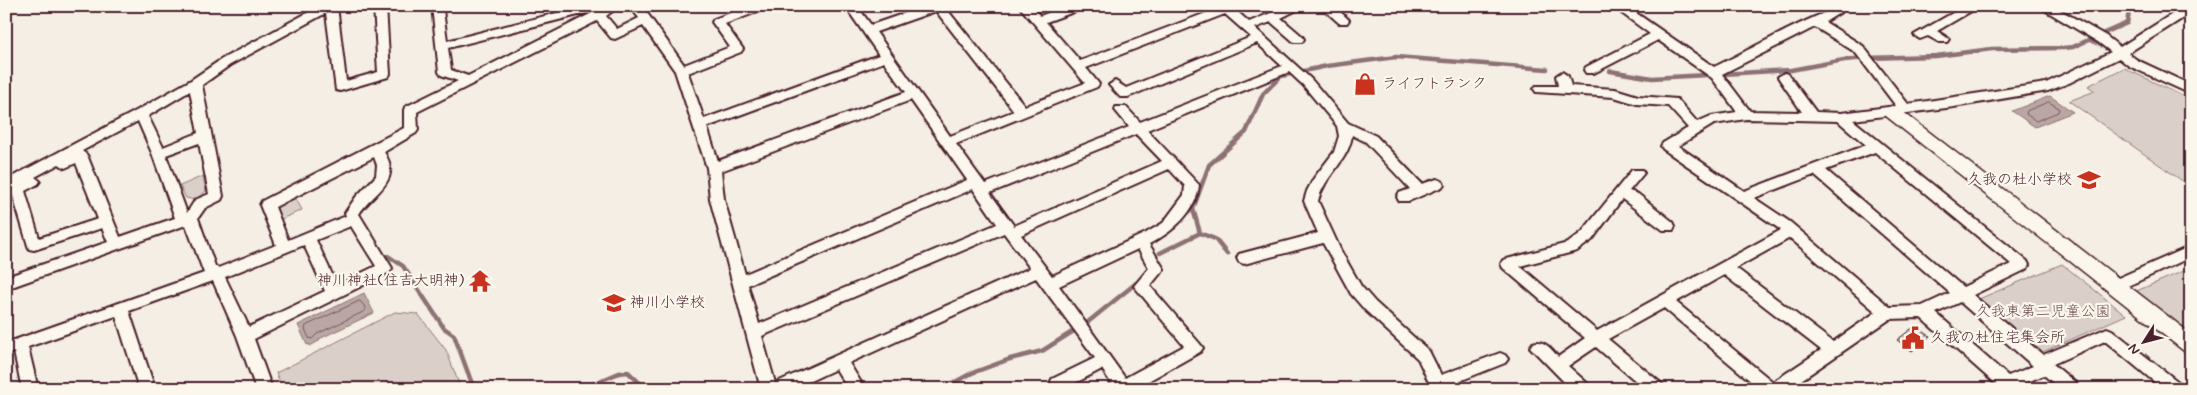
<svg xmlns="http://www.w3.org/2000/svg" width="2197" height="395" font-family="Mynerve,'Klee One',sans-serif">
	<rect width="100%" height="100%" fill="#f4eee4"/>
	<filter id="ink" filterUnits="userSpaceOnUse"><feTurbulence type="fractalNoise" baseFrequency=".02" numOctaves="2"/><feDisplacementMap in="SourceGraphic" scale="10" xChannelSelector="R" yChannelSelector="G"/><feConvolveMatrix kernelMatrix="1 2 1 2 8 2 1 2 1" color-interpolation-filters="sRGB"/></filter>
	<g filter="url(#ink)">
		<path fill="#dbd0c9" stroke="#92787a" d="M2124 68 2191 100V187L2069 101 2095 91 2088 86Z
			M203 176 206 191 195 200 186 198 180 186Z
			M294 195 302 210 279 220 276 209 282 200Z
			M2062 264 2126 315 2036 355 1974 301Z
			M2191 268V339L2134 292Z
			M395 312 418 314 446 350 461 389H283L276 373Z"/>
		<path fill="#baa7a5" stroke="#8d7174" d="M2050 96 2073 112 2035 127 2012 111Z
			M364 293 374 313 319 339V341L310 346 309 344 307 345 298 325Z"/>
		<g fill="none" stroke-linecap="round" stroke-linejoin="round">
			<path stroke="#77555c" stroke-width="1" d="M2049 102 2059 108 2058 112 2036 121 2026 114 2027 111Z
				M360 301 366 308 365 311 317 334 312 339 309 338 305 329 306 326Z"/>
			<path stroke="#8d7174" stroke-width="4.5" d="M2102 34 2127 23 2130 6
				M2090 40 2105 47
				M2135 59 2177 79
				M1610 71 1652 78 1707 75
				M1723 74 1791 70 1844 60 1867 58 1936 56 1992 49 2063 48 2073 47 2093 38
				M1200 233 1215 239 1227 254
				M1160 253 1200 233 1193 209 1209 165 1246 132 1263 94 1281 76 1327 66 1396 57 1547 69
				M388 256 403 266 444 328 454 335 474 389
				M581 389 619 373 628 372 646 389
				M942 389 972 373 1010 359 1042 351 1088 322 1140 280"/>
		</g>
		<path fill="#cabbb6" stroke="#4a1f2b" d="M1915 326 1930 336 1912 351 1897 340Z"/>
		<g fill="none" stroke-linecap="round" stroke-linejoin="round">
			<defs>
				<path id="minor" d="M320 6H337L346 81 378 72 374 6H386L390 74 388 77 340 91 336 90 326 13 230 65 202 85 223 196 221 200 205 208 198 218 215 266 218 268 276 245 260 205 262 201 404 128V110L405 107 458 81 441 75 439 72 432 6H451L443 10 447 41 584 6H619L606 16 617 29 639 18 630 6H642L684 65 730 47 712 22 714 19 749 6H767L765 9 725 24 743 49 741 52 688 73 704 119 879 55 845 6H857L871 25 926 6H944L1025 106 1085 83 1019 6H1032L1040 16 1066 6H1084L1082 9 1046 22 1080 61 1219 8 1218 6H1231L1249 22 1288 6H1305L1281 18 1302 36 1304 39 1302 42H1294L1271 22 1255 28 1311 79 1348 123 1376 136 1422 184 1437 179 1442 181 1444 184 1442 187 1409 201H1399L1397 197 1399 193 1410 189 1366 142 1352 135C1349 161 1324 176 1318 201L1341 251 1361 286 1375 302 1429 351 1441 375 1500 353 1505 355 1508 359 1505 363 1447 386 1448 389H1432L1418 359 1365 310 1351 294 1323 243 1244 264 1239 262 1237 258 1239 254 1318 233 1304 201 1307 191 1314 178 1334 152 1339 136 1337 126 1303 85 1289 72 1147 130 1199 185C1197 211 1172 233 1149 244L1164 269 1150 286 1200 344 1203 348 1200 352 1134 389H1115L1102 369 1064 389H1052L1050 384 1052 379 1095 358 1036 278 849 363 865 389H848L836 369 793 389H761L710 199 707 168 675 71 643 26 615 39 611 38 597 21 417 112 418 130 416 133 384 152C403 182 374 191 359 214L392 268 390 272 254 339 272 389H256L237 336 213 281 129 311 155 389H139L116 316 28 347 38 389H22L14 352 6 355V343L204 273 186 225 6 289V277L108 242 102 228 34 250 29 249 11 189 6 191V180L136 111 191 80 222 59ZM598 10 468 76 451 70 448 48ZM936 11 1014 111 950 136 876 32ZM1225 14 1251 37 1126 88 1115 81 1109 85 1120 97H1128L1257 43 1282 66 1140 122 1126 107H1116L1115 110 1129 127 985 184 956 144 1097 87 1099 84 1086 68ZM884 62 906 92 718 161 707 127ZM190 91 198 133 163 147 148 116ZM911 100 967 180 745 274 724 199 721 171ZM138 121 152 153 175 218 120 237 87 155 82 151ZM1136 134 1162 161 1014 226 990 193ZM199 143 209 194 195 200 187 213 166 155ZM374 157 377 165 376 176 356 197 345 213 346 216 288 240 275 207ZM76 163 98 219 39 238 25 191 38 184 40 181 35 177 59 164 65 168ZM1169 169 1185 186 1184 195 1163 223 1146 233 1052 276 1021 235ZM973 189 997 224 759 324 748 285ZM351 226 376 266 337 285 316 240ZM1004 233 1030 268 775 383 762 336ZM304 245 325 291 249 327 225 277ZM1138 249 1149 268 1134 286 1184 346 1125 378 1059 286Z
					M1320 6H1334L1349 20 1347 23H1339Z
					M1612 6H1626L1714 67C1732 59 1828 6 1839 9L1841 12 1825 22 1863 46 1908 104 2046 83 2111 52 2098 42 2038 6H2053L2106 36 2120 47 2185 6H2191V13L2128 53 2137 60 2191 85V94L2129 66 2119 58 2069 83 2048 91 1954 107 1853 120 2027 261 2029 265 2027 269 1973 295 2043 355 2107 328 2112 330 2181 384 2183 389H2163L2105 341 2053 364 2077 384 2079 389H2060L2044 375 2018 386 2020 389H2001L1921 318 1890 319 1788 389H1760L1664 308 1608 339 1662 384 1664 389H1645L1596 347 1568 366 1587 383 1589 389H1571L1530 347 1533 343C1544 339 1551 349 1558 357L1585 338 1503 268 1501 264 1503 260 1568 243 1582 232 1632 170H1642L1644 173 1629 191 1638 194 1673 222 1675 226 1673 230H1663L1622 199 1592 240 1577 251 1520 266 1597 331 1781 230 1663 149 1661 146 1663 143 1688 128 1668 106 1637 104 1614 97 1536 92 1534 89 1536 86H1558L1556 76 1562 72 1568 76 1571 86 1615 89 1638 96 1677 99 1697 122 1711 116 1737 112 1712 78 1658 40 1594 73H1586L1584 70 1586 67 1650 34ZM1815 27 1855 52 1896 106 1841 113 1816 112 1788 74 1784 73 1778 77 1802 112 1750 111 1722 74ZM1746 119 1838 121 1866 145 1744 191 1678 146 1714 124ZM1875 152 2011 264 1963 287 1826 170ZM1814 175 1950 293 1922 306 1890 307 1790 222 1754 198ZM1790 238 1876 312 1833 342 1736 268ZM1724 275 1821 350 1773 382 1676 302ZM1960 302 2033 366 2008 376 1936 313Z
					M1965 6H1980L1937 31 1949 39 1947 42H1939L1928 36 1920 39 1914 35Z
					M2191 246V257L2119 290 2114 292 2109 290 2107 286 2109 282Z"/>
				<path id="tertiary" d="M1892 106 1898 108 2191 334V353L2184 351 1886 116 1884 112 1886 108Z"/>
			</defs>
			<use href="#minor" stroke="#4a1f2b" stroke-width="4"/>
			<use href="#tertiary" stroke="#4a1f2b" stroke-width="3"/>
			<use href="#minor" fill="#fbf7ec" fill-rule="evenodd"/>
			<use href="#tertiary" fill="#fbf7ec" fill-rule="evenodd"/>
		</g>
	</g>
	<defs>
		<symbol id="shop-bare" viewBox="-9 -9 18 18"><path d="M-5-2.5h2.3a2.7 3.5 0 0 1 5.4 0H5L5.5 6h-11ZM-1.5-2.5h3a1.5 2.3 0 0 0-3 0Z" fill="#c8321e" stroke="#fbf7ec" stroke-width="2.5" paint-order="stroke"/></symbol>
		<symbol id="school-bare" viewBox="-9 -9 18 18"><path d="M0-5L7-2L0 1L-7-2ZM-4 1L0 2.5L4 1V4Q0 6-4 4Z" fill="#c8321e" stroke="#fbf7ec" stroke-width="2.5" paint-order="stroke"/></symbol>
		<symbol id="temple-bare" viewBox="-9 -9 18 18"><path d="M0-6L5-2H3V0L6.5 2.5H4V6H1.5V3h-3V6H-4V2.5H-6.5L-3 0V-2H-5Z" fill="#c8321e" stroke="#fbf7ec" stroke-width="2.5" paint-order="stroke"/></symbol>
		<symbol id="civic-bare" viewBox="-9 -9 18 18"><path d="M-.6-6.5H3V-4.5H.6V-3L4-1V1h2V6H-6V1h2V-1L-.6-3ZM-1.2 2.5V6h2.4V2.5Z" fill="#c8321e" stroke="#fbf7ec" stroke-width="2.5" paint-order="stroke"/></symbol>
	</defs>
	<g fill-rule="evenodd">
		<use href="#shop-bare" x="1349" y="68" width="32" height="32"/>
		<use href="#school-bare" x="2073" y="164" width="32" height="32"/>
		<use href="#temple-bare" x="464" y="265" width="32" height="32"/>
		<use href="#school-bare" x="598" y="287" width="32" height="32"/>
		<use href="#civic-bare" x="1897" y="322" width="32" height="32"/>
	</g>
	<g text-anchor="middle" dominant-baseline="central" stroke-width="4.5" stroke-linejoin="round" paint-order="stroke">
		<g font-size="15" fill="#4a1f2b" stroke="#fbf7ec" text-anchor="start">
			<text x="1382" y="84">ライフトランク</text>
			<text x="2072" y="180" text-anchor="end">久我の杜小学校</text>
			<text x="464" y="281" text-anchor="end">神川神社(住吉大明神)</text>
			<text x="630" y="303">神川小学校</text>
			<text x="1930" y="338">久我の杜住宅集会所</text>
		</g>
		<g font-size="15" fill="#6e4b52" stroke="#fbf7ec">
			<text x="2043" y="312">久我東第二児童公園</text>
		</g>
	</g>
	<rect width="2197" height="395" fill="none" stroke="#fbf7ec" stroke-width="25"/>
	<rect x="12" y="12" width="2172" height="370" fill="none" stroke="#4a1f2b" stroke-width="2" filter="url(#ink)"/>
	<g transform="translate(2144 342) rotate(234)" stroke="#fbf7ec" stroke-width="4" paint-order="stroke">
	<path d="M0-4L9 19L0 12L-9 19Z" fill="#4a1f2b"/>
	<text y="-8" font-size="14" font-weight="bold" text-anchor="middle" fill="#4a1f2b">N</text>
	</g>
</svg>
